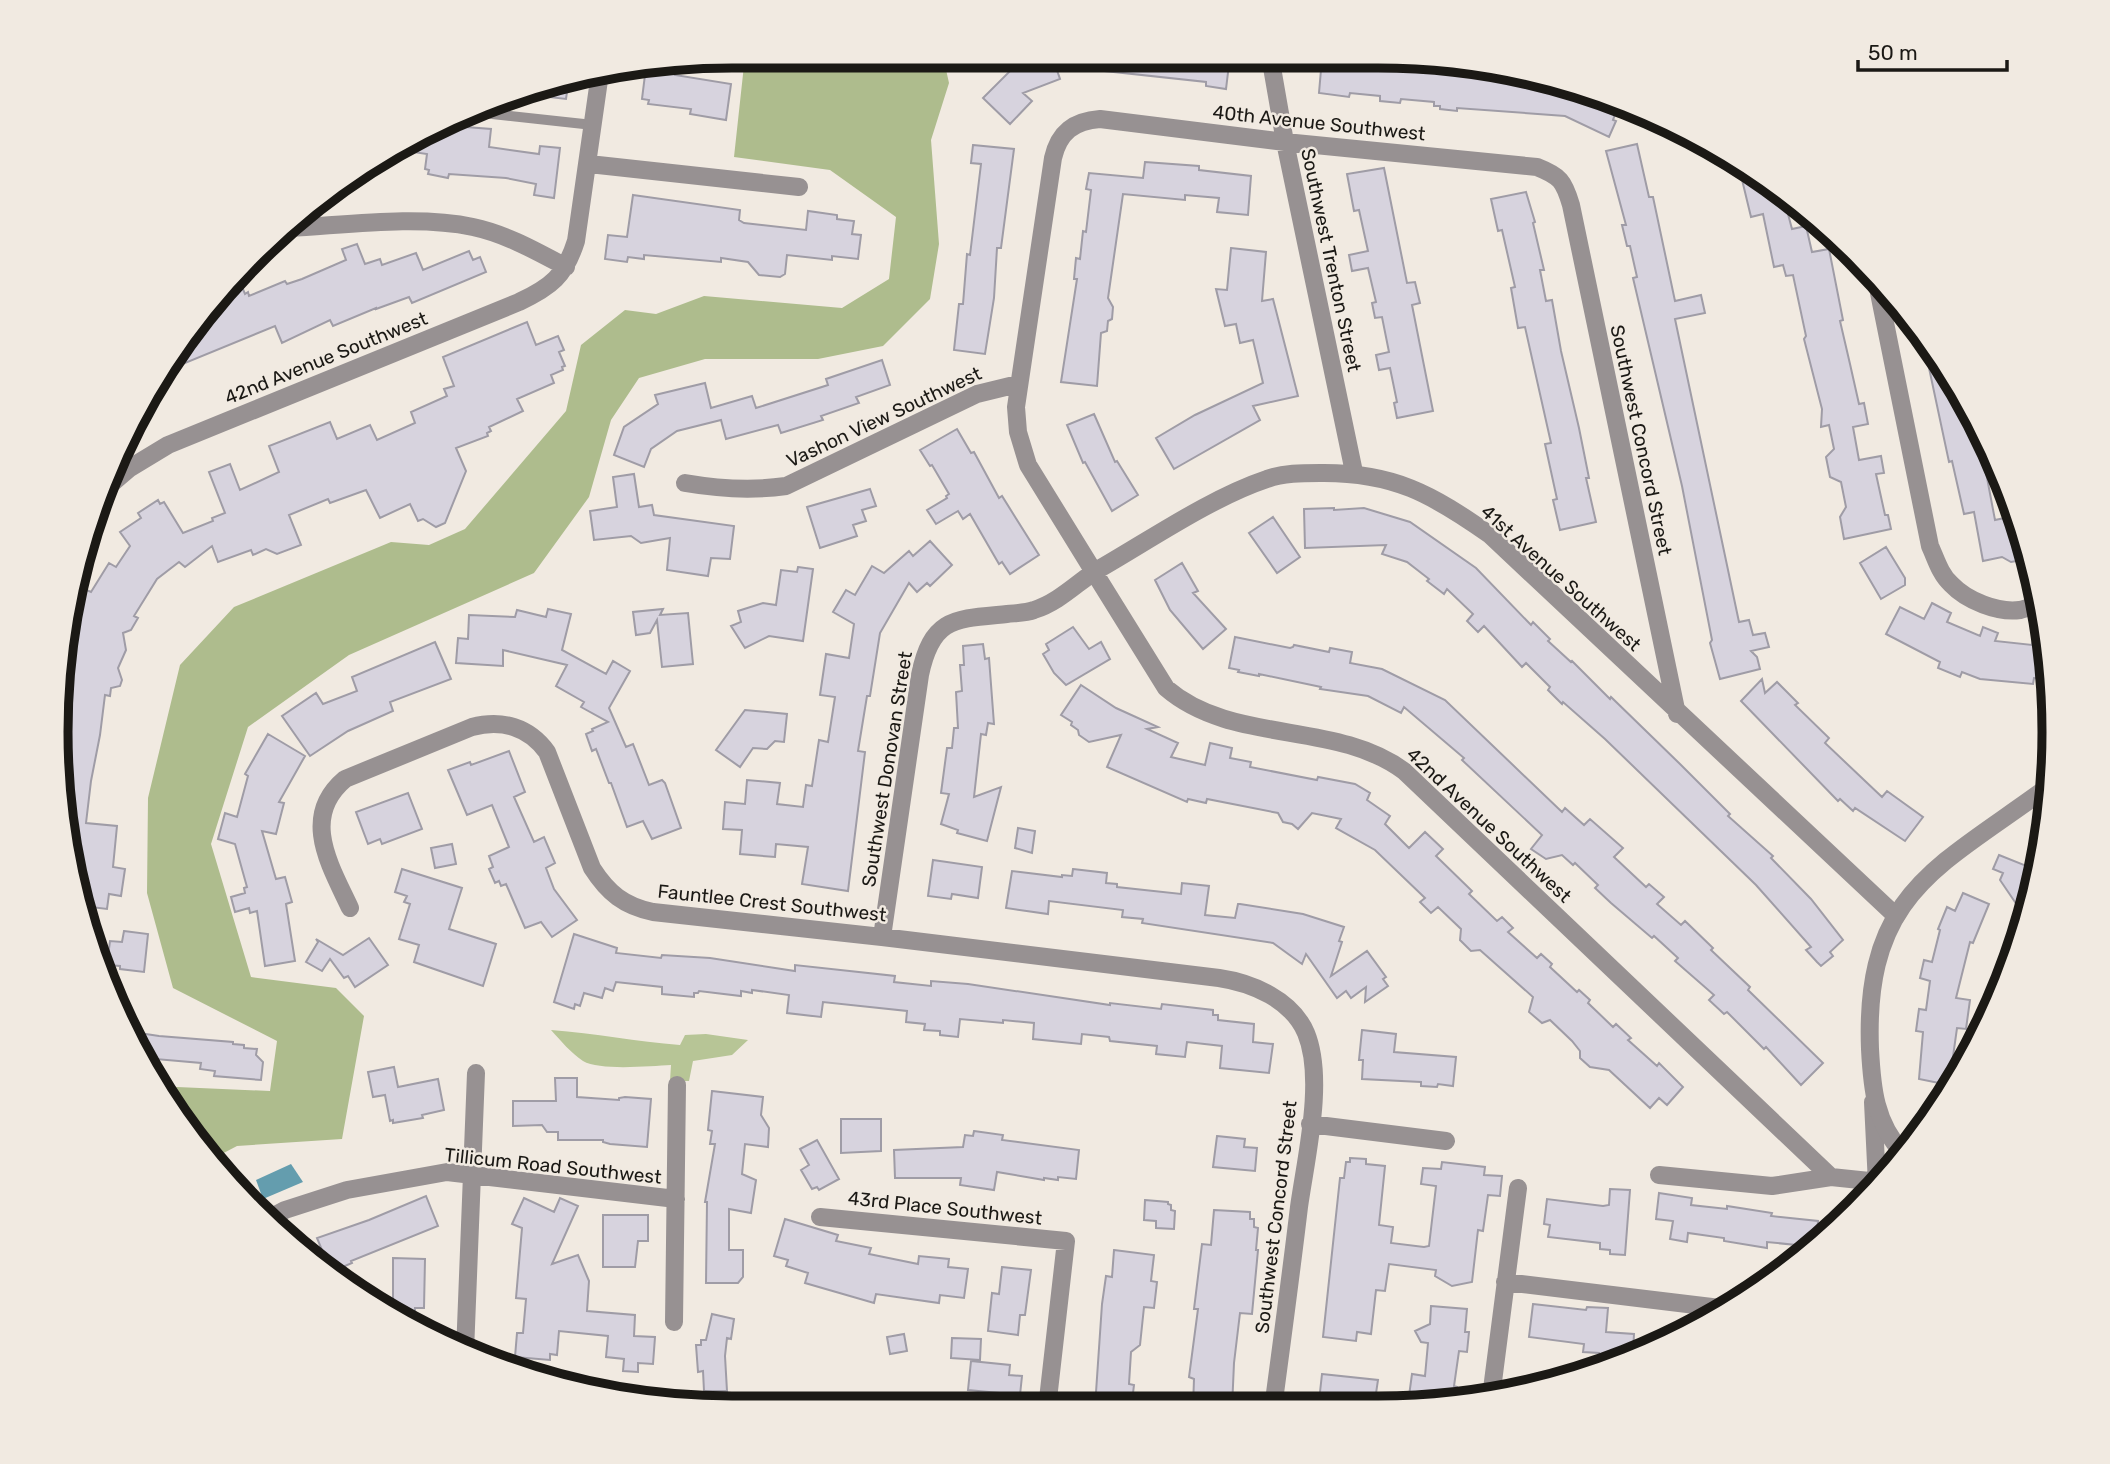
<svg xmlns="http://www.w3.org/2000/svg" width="2110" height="1464" font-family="Rubik,sans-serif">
	<rect width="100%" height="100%" fill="#f1eae1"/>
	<path fill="#b7c596" d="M551 1030C595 1033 637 1042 680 1045L685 1035 706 1034 748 1040 732 1055 693 1061 689 1081H670L671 1065C650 1066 600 1071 583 1061 571 1053 561 1041 551 1030Z"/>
	<path fill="#aebc8d" d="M745 56H943L949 83 931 140 939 244 930 299 883 346 818 359H705L639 378 611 420 589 497 534 573 349 655 248 727 211 844 251 977 336 988 364 1016 342 1139 237 1146 216 1157 168 1090 177 1087 270 1091 277 1041 173 988 147 893 148 798 180 665 234 607 391 542 429 545 465 529 566 411 581 345 625 310 656 314 704 296 842 308 889 279 896 217 830 170 734 157Z"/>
	<path fill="#649dae" d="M291 1164 303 1182 263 1199 256 1180Z"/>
	<path fill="#d7d3de" stroke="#9f9ca6" stroke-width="2" d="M1025 56H1052L1060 79 1023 93 1032 101 1010 124 983 98 1011 70 1017 68 1014 61Z
		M1098 56H1230L1226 89 1206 86V82L1096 70Z
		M1322 58 1441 69V62L1459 64 1458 75 1547 83 1617 109 1613 120 1616 121 1609 137 1565 116 1457 108V111L1440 109V106H1434V102L1401 99 1400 103 1380 101V96L1350 93 1349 97 1319 93Z
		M677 63 675 75 731 84 726 120 690 114 691 109 648 104 649 100 642 99 646 67Z
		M569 78 566 99 523 94 557 79Z
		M453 126 491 129 489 147 539 154 540 146 560 148 554 198 534 195 536 184 506 178 449 174 448 178 428 174 429 170 425 169 427 154 400 150Z
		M1637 144 1649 197H1653L1675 301 1701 295 1705 313 1675 319 1739 622 1749 620 1753 635 1765 633 1769 647 1751 651 1757 657 1760 669 1720 679 1710 643 1712 640 1682 486 1633 278 1637 277 1630 246H1627L1622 225H1626L1606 151Z
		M973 145 1014 149 1001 248H997L994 298 985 354 954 350 959 304H963L967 254 970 255 981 164 971 163Z
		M1145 162 1199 166V170L1251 176 1248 215 1217 212 1219 198 1185 195V200L1123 194 1108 298 1113 307 1112 319 1108 321 1107 331 1101 333 1097 386 1061 382 1077 279H1074L1076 258 1080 259 1083 231 1086 232 1091 190 1086 189 1089 173 1143 178Z
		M1738 163 1784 199 1792 229 1806 226 1812 252 1829 249 1843 320 1840 321 1850 364 1859 404 1864 403 1868 424 1853 427 1859 460 1881 456 1884 473 1876 474 1885 515H1888L1891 529 1844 539 1840 517 1846 507 1841 482 1830 477 1826 457 1834 449 1829 425 1821 427 1822 409 1804 339 1806 336 1793 275 1786 276 1783 265 1774 267 1763 214 1751 217Z
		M1384 168 1407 283 1415 282 1420 303 1412 305 1433 411 1397 418 1394 403 1397 402 1390 368 1379 370 1376 355 1389 352 1382 317 1375 318 1372 303 1376 302 1368 268 1352 271 1349 255 1368 251 1359 210 1354 211 1347 174Z
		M1526 192 1535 222 1533 223 1544 270H1540L1546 301 1552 300 1561 351 1579 428 1589 478H1586L1596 522 1560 530 1553 500 1557 499 1545 444 1551 443 1525 327 1518 328 1511 288 1515 287 1502 230 1498 231 1491 199Z
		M633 195 740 210 739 220 744 223 806 230 808 211 837 215V219L854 221 852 234 861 235 858 259 832 256V260L787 255 785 274 780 277 759 275 748 262 721 258V262L644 255V259L628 257 627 262 605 259 608 235 627 237Z
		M357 244 365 264 380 259 382 265 416 253 423 270 469 251 473 260 480 257 486 272 412 303 409 297 376 309V308L333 326 330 320 282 343 275 326 173 368 223 287 237 275 245 294 248 292 249 296 285 281 287 284 302 279 346 260 342 249Z
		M1231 248 1266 252 1262 301 1273 299 1298 396 1253 406 1260 420 1174 469 1156 438 1195 415 1263 383 1253 340 1240 343 1236 324 1225 326 1216 289 1227 290Z
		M527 322 536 345 558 336 564 350 559 352 565 366 562 367 563 370 551 375 554 383 517 399 523 411 489 427 491 431 487 433 488 436 456 448 466 471 445 523 436 527 423 519 418 521 410 504 380 518 366 490 330 503 328 499 289 515 301 545 277 554 266 549 253 555 251 550 218 562 212 546 185 567 179 562 157 579 134 616 138 618 131 630 123 633 126 650 118 668 122 680 120 686 111 688 110 696 105 695 100 735 91 781 86 823 117 826 113 867 125 869 121 896 109 894 107 909 83 906 73 877 76 855 69 854 62 644 74 597 77 598 82 588 91 592 109 563 116 567 130 546 120 532 141 518 138 513 158 500 160 504 164 502 183 533 213 521 212 518 225 513 209 472 230 464 240 490 279 472 269 446 330 422 337 439 370 425 377 440 415 423 411 412 447 396 444 389 454 386 443 357Z
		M1922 335 1940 357 1971 415 1975 431 1978 430 1995 520 2014 516 2019 540H2023L2028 559 2011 562 2002 557 1983 561 1974 512 1964 514 1952 461 1949 462Z
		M882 360 890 385 856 397 859 403 821 416 823 420 781 433 778 425 726 439 721 420 677 431 651 449 644 467 614 455 624 427 658 404 655 395 705 383 711 408 752 396 756 408 828 385 826 379Z
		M1094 414 1115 462 1117 461 1138 495 1112 511 1085 462 1083 463 1067 425Z
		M957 429 971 453 974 452 999 498 1002 496 1039 555 1010 574 1002 562 999 564 970 514 963 519 958 511 936 524 927 510 947 498 946 496 949 494 932 465 930 466 920 450Z
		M634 474 639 507 652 505 654 515 734 526 730 559 711 558 708 576 667 570 670 538 641 543 631 536 594 540 590 511 617 507 613 477Z
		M870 489 876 506 862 510 866 521 853 525 857 536 820 548 807 507Z
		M1334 508V510L1364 508 1410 522 1476 568 1531 625 1533 622 1550 639 1548 641 1571 662 1572 661 1610 699 1611 697 1680 764 1730 814 1728 816 1773 856 1771 858 1811 899 1843 940 1830 952 1833 956 1821 966 1817 962 1806 950 1811 947 1756 885 1605 739 1563 702 1562 704 1548 690 1550 687 1526 663 1522 667 1484 626 1478 632 1467 621 1473 614 1447 589 1444 594 1427 581 1429 579 1407 562 1382 554 1386 545 1305 548 1304 509Z
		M1273 517 1300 557 1277 573 1249 533Z
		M930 541 952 565 930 586 927 583 917 592 909 583 880 633 870 696H867L858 751 865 752 848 891 802 884 808 847 776 844 775 857 740 854 742 830 723 829 725 802 745 804 747 780 780 783 777 804 803 807 806 785 812 786 819 740 828 742 835 697 820 695 826 654 849 658 854 624 833 612 846 590 855 595 872 566 884 573 909 551 913 556Z
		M1886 547 1905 578V585L1881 599 1860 563Z
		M1182 563 1198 591 1193 593 1226 629 1203 649 1170 610 1155 580Z
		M798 567 813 569 803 641 769 636 745 648 731 626 741 622 738 611 763 603 776 605 781 570 797 572Z
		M1932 603 1951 613 1947 622 1980 636 1983 627 1998 633 1995 641 2032 645 2035 617 2042 615 2049 679 2034 678 2033 684 1980 679 1962 672 1960 677 1938 668 1940 662 1886 634 1900 607 1924 619Z
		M548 609 571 614 562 650 606 674 613 661 630 671 609 708 626 747 633 744 649 785 662 780 665 783 681 828 652 839 643 821 627 827 611 783H609L596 749 592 751 586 734 593 731 592 729 608 722 581 707 584 702 556 686 567 665 503 650V666L456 663 458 638 468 639 469 615 515 617 517 610 546 617Z
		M663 609 660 615 688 613 693 664 662 667 657 620 650 633 636 635 633 612Z
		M1073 627 1089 649 1101 642 1110 659 1066 685 1054 673 1043 654 1049 650 1046 644Z
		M1235 637 1290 648 1293 647 1294 645 1329 652 1330 648 1352 652 1350 663 1382 669 1445 700 1562 812 1565 808 1584 825 1590 819 1623 848 1614 857 1646 887 1649 884 1664 897 1657 904 1681 925 1685 921 1713 948 1711 950 1750 987 1748 990 1823 1063 1801 1085 1766 1047 1764 1049 1727 1012 1724 1014 1709 1000 1714 995 1675 961 1678 958 1654 936 1652 938 1611 903 1595 888 1598 885 1575 863 1573 865 1562 855 1546 859 1531 849 1542 835 1462 760 1464 758 1404 707 1401 713 1368 696 1320 689 1321 687 1259 674V676L1238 672 1239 670 1229 668Z
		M435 642 451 679 390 702 393 711 348 731 310 756 282 716 316 693 323 704 357 691 352 677Z
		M983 644 985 659 989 658 994 724 988 723 986 735 981 734 974 797 1001 787 987 841 957 833 958 830 941 824 949 794 941 793 947 748H952L954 728H958L956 692 962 691 960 665H964L963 646Z
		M1762 679 1765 693 1777 682 1798 703 1795 705 1829 738 1825 743 1882 797 1887 791 1923 817 1905 841 1855 808 1853 811 1840 799 1838 801 1741 701Z
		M1081 685 1116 708 1158 727 1147 729 1178 743 1171 757 1205 765 1210 743 1232 748 1230 758 1251 762 1250 767 1317 780 1318 777 1355 784 1370 793 1367 800 1390 816 1385 824 1409 848 1425 832 1443 849 1436 856 1472 891 1469 894 1497 921 1502 917 1513 928 1508 932 1537 958 1541 954 1552 964 1550 967 1577 992 1579 990 1590 1000 1588 1003 1613 1027 1616 1024 1631 1038 1628 1040 1657 1066 1659 1063 1683 1087 1667 1105 1659 1098 1650 1108 1609 1070 1590 1067 1580 1058V1051L1572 1041 1550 1020 1542 1023 1529 1012 1533 997 1480 950 1471 951 1460 940 1461 929 1438 907 1431 913 1420 902 1425 898 1375 850 1336 828 1341 819 1312 813 1298 829 1292 824 1283 822 1278 813 1207 799 1206 803 1188 799 1187 802 1107 767 1121 735 1089 742 1079 735 1078 730 1071 725 1072 722 1061 715Z
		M745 710 787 714 784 742 775 741 767 749 753 748 740 767 716 750Z
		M268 734 305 756 279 802 284 803 276 834 262 831 276 879 285 877 292 902 286 904 295 961 265 966 257 911 250 913 249 908 235 912 231 897 245 893 244 888 247 887 235 844 218 839 225 813 237 817 248 776 245 774Z
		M509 751 525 792 514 797 534 842 544 837 555 863 546 868 554 889 577 920 552 937 541 922 525 928 506 884 501 886 499 881 495 883 489 869 493 867 489 856 509 847 492 805 467 815 448 770 470 762 471 765Z
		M408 793 422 829 382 844 380 839 368 844 356 812Z
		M1018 828 1035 831 1032 853 1015 848Z
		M452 844 456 864 435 868 431 848Z
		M1999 855 2039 871 2027 909 2017 905 2000 880 2003 873 1993 869Z
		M933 860 982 867 978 898 952 894 951 899 928 896Z
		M402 869 462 888 449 929 496 944 483 986 414 962 419 945 399 939 410 904 404 902 407 896 395 892Z
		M1073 869 1107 873 1106 883 1117 884V887L1181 894 1182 883 1209 886 1205 915 1235 918 1238 904H1240L1303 914 1344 927 1339 941 1342 942 1331 976 1367 951 1386 977 1383 979 1388 986 1365 1002 1366 987 1351 998 1346 991 1337 998 1306 954 1302 964 1273 943 1142 923 1143 919 1122 917 1123 910 1049 901 1048 914 1006 908 1012 871 1062 877V875L1072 876Z
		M1963 893 1989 904 1973 943 1970 942 1956 998 1970 1000 1966 1029 1957 1028 1949 1085 1919 1079 1923 1032 1916 1031 1919 1009 1926 1010 1930 981 1920 978 1924 960 1932 962 1940 930 1938 929 1947 907 1955 911Z
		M124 931 148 934 144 972 120 969V966L107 965 110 941 122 942Z
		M574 934 617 948 616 953 661 958 662 955 710 958 795 971V965L895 976 894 982 931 986V981L968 984 1110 1005V1003L1161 1009 1162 1004 1213 1010V1015H1218V1020L1254 1024 1253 1042 1273 1044 1269 1073 1220 1068 1222 1046 1187 1042 1185 1057 1156 1054 1157 1046 1110 1041 1109 1037 1082 1034 1081 1044 1033 1039 1034 1023 1003 1020V1023L960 1019 958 1037 940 1035V1031L924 1030 925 1024 906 1022 907 1011 823 1002 821 1017 787 1013 789 995 752 990V993L741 991V996L699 991 698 993H694V997L662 994V987L616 982 613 991 605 988 602 998 584 993 580 1006 575 1004 574 1009 554 1002Z
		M369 938 388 965 355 987 348 976 344 978 330 959 322 971 306 962 318 942 316 939 343 955Z
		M1362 1030 1396 1034 1394 1052 1456 1057 1453 1086 1438 1084 1437 1087 1421 1086V1082L1362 1079 1363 1060H1359Z
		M126 1031 159 1036 233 1042V1044L244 1045V1048L257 1049 256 1055 263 1062 261 1080 214 1076 215 1071 200 1069 201 1063 156 1059 155 1072Z
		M394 1067 398 1087 438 1079 444 1110 422 1115 423 1118 393 1123V1120L390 1121 385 1095 373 1097 368 1072Z
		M555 1078H577V1097L619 1100V1098L625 1097 651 1099 647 1147 610 1144 603 1142V1140H558V1132H547L542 1125 513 1126V1101H556Z
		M712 1091 763 1097 761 1115 769 1128 768 1147 745 1144 742 1174 756 1180 751 1213 729 1209V1250H743V1277L738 1283H706L707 1202H705L715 1144H710L712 1131 708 1130Z
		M841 1119H881V1151L841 1153Z
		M974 1131 1003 1135 1002 1140 1079 1150 1076 1179 1058 1177V1180L1044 1178V1180L997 1172 994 1190 960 1185 961 1178H895L894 1150 963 1147 965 1135 973 1136Z
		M1217 1136 1245 1139 1244 1147 1257 1148 1255 1171 1213 1167Z
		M817 1140 839 1179 819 1190 817 1187 812 1189 801 1170 809 1165 800 1149Z
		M1350 1158 1366 1159V1164L1385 1166 1379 1225 1393 1227 1391 1243 1424 1247 1429 1246 1436 1186 1421 1184 1423 1168 1441 1169 1442 1162 1485 1167 1484 1175 1502 1176 1500 1196 1488 1195 1483 1231 1478 1230 1472 1282 1452 1286 1435 1276 1436 1270 1389 1264 1385 1291 1376 1290 1371 1334 1357 1332 1356 1341 1323 1337 1340 1178H1344L1346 1162H1350Z
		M1610 1189 1630 1190 1625 1255 1610 1254V1250L1600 1249V1243L1548 1237 1550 1225 1544 1224 1547 1199 1603 1206 1609 1205Z
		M1659 1193 1692 1198 1691 1205 1727 1209V1206L1772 1213 1771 1216 1818 1221 1817 1238 1806 1246 1767 1242V1248L1724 1241V1238L1688 1233 1687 1242 1670 1239 1673 1221 1656 1219Z
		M426 1196 438 1226 351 1261 352 1263 331 1272 317 1238 369 1220Z
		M524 1198 554 1212 560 1198 578 1206 552 1264 578 1255 589 1281 587 1311 635 1315 634 1336 655 1337 653 1364 638 1363V1372L623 1371 624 1359 606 1357 608 1336 559 1331 557 1355 550 1354V1360L515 1357 517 1333H523L526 1299 516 1298 522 1228 512 1224Z
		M1145 1200 1168 1202V1204L1171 1205V1210L1175 1211 1174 1229 1156 1228V1221L1144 1220Z
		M1214 1210 1250 1212V1219H1254V1227L1258 1228 1256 1250H1258L1252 1314 1240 1313 1234 1363 1232 1408 1193 1407 1194 1379 1189 1377 1198 1309H1194L1202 1244 1211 1245Z
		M603 1215H648V1241H638L635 1267H603Z
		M785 1219 838 1235 836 1241 871 1248 869 1254 918 1264 919 1256 949 1259 948 1267 968 1269 964 1298 940 1295 939 1303 876 1294 874 1303 805 1283 808 1273 786 1266 788 1260 774 1256Z
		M1114 1250 1154 1255 1151 1281 1157 1282 1154 1308 1144 1307 1140 1345 1131 1352 1129 1384 1134 1385 1132 1401 1123 1400 1122 1408 1095 1407 1102 1304 1106 1276 1112 1277Z
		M393 1258 425 1259 424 1308H415L414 1325 393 1314Z
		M1002 1267 1031 1270 1025 1315H1020L1018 1335 988 1331 992 1293 999 1294Z
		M1533 1304 1586 1310 1587 1307 1608 1308 1606 1332 1634 1334 1633 1353 1611 1361 1599 1360V1353L1583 1352 1584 1344 1529 1337Z
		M1431 1306 1467 1309 1465 1332H1469L1467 1352 1459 1351 1454 1386 1457 1387 1454 1401 1418 1404 1408 1403 1412 1374 1425 1376 1428 1343 1421 1342 1415 1331 1430 1324Z
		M712 1314 734 1319 731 1339 727 1338 725 1356 727 1391H704L703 1371 698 1372 696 1345H701V1340H706Z
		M904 1334 907 1351 890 1354 887 1337Z
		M952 1338 981 1339 980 1360 951 1358Z
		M971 1361 1010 1365 1009 1375 1022 1376 1020 1395 968 1390Z
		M1322 1374 1378 1380 1374 1407 1319 1401Z"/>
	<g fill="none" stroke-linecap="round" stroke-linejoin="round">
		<path stroke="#979192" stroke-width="10" d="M483 113 593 125"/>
		<path stroke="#979192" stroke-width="18" d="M1270 56 1285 142 1354 472
			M589 164 799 187
			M290 228C346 225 418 215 473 227 506 234 536 251 566 267
			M1876 278 1930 546C1936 559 1940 574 1951 584 1967 601 1998 613 2020 610 2027 608 2035 605 2041 603
			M685 483C720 489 751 491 786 486L977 394 1018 384
			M103 491 130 468 168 445 519 302C551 287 565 276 576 241L600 73
			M350 908C330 865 300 817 345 779L472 727C502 719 529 727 547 752L592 868C608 893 624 906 653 912L882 937 1219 978C1253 983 1292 1000 1306 1033 1325 1079 1306 1157 1299 1207 1291 1274 1282 1341 1273 1408
			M882 937 920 675C932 617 955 619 1007 614 1016 613 1026 613 1034 610 1057 603 1075 585 1094 572L1028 465 1018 432 1016 407 1053 158C1059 132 1074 121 1100 119L1285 142 1537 167C1560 176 1564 181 1571 205L1677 714
			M1873 1102 1877 1184
			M1310 1124 1446 1141
			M1659 1175 1772 1186 1831 1177 1879 1182
			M1831 1177 1404 771C1335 720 1232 745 1166 688L1094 572C1147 542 1210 498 1267 479 1283 473 1302 473 1320 473 1393 472 1432 494 1490 535L1896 916
			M820 1217 1066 1241 1047 1408
			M266 1220 285 1210 347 1190 447 1172 676 1199
			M1505 1282 1720 1308
			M674 1322 677 1085
			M465 1352 476 1073
			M1491 1397 1518 1188"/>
		<path stroke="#979192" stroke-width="18" d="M1903 1153C1875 1123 1872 1088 1870 1049 1864 892 1938 868 2049 786"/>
	</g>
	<g text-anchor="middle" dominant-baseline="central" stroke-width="5" stroke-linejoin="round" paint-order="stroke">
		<g font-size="19" fill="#1b1915" stroke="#f1eae1">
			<text transform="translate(1319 123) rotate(6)">40th Avenue Southwest</text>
			<text transform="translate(1331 260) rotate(78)">Southwest Trenton Street</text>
			<text transform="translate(326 358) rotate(-22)">42nd Avenue Southwest</text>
			<text transform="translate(884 417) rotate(-25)">Vashon View Southwest</text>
			<text transform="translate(1641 440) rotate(78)">Southwest Concord Street</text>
			<text transform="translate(1561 578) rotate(42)">41st Avenue Southwest</text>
			<text transform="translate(887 769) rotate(-81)">Southwest Donovan Street</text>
			<text transform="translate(1489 825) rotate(43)">42nd Avenue Southwest</text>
			<text transform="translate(772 903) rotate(6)">Fauntlee Crest Southwest</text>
			<text transform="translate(553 1166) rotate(6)">Tillicum Road Southwest</text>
			<text transform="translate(945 1208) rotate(6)">43rd Place Southwest</text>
			<text transform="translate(1276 1217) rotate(-83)">Southwest Concord Street</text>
		</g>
	</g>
	<path d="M0 0H2110V1464H0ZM732 68H1378A664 664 0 0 1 2042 732V732A664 664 0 0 1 1378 1396H732A664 664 0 0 1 68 732V732A664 664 0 0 1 732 68Z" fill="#f1eae1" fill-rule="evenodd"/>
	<path fill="none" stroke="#1b1915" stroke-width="9" d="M732 68H1378A664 664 0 0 1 2042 732V732A664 664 0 0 1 1378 1396H732A664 664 0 0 1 68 732V732A664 664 0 0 1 732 68Z"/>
	<path d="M1858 60v10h149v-10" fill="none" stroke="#1b1915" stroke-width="3.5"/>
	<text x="1868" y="60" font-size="21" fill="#1b1915" stroke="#f1eae1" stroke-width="5" paint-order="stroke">50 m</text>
</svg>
